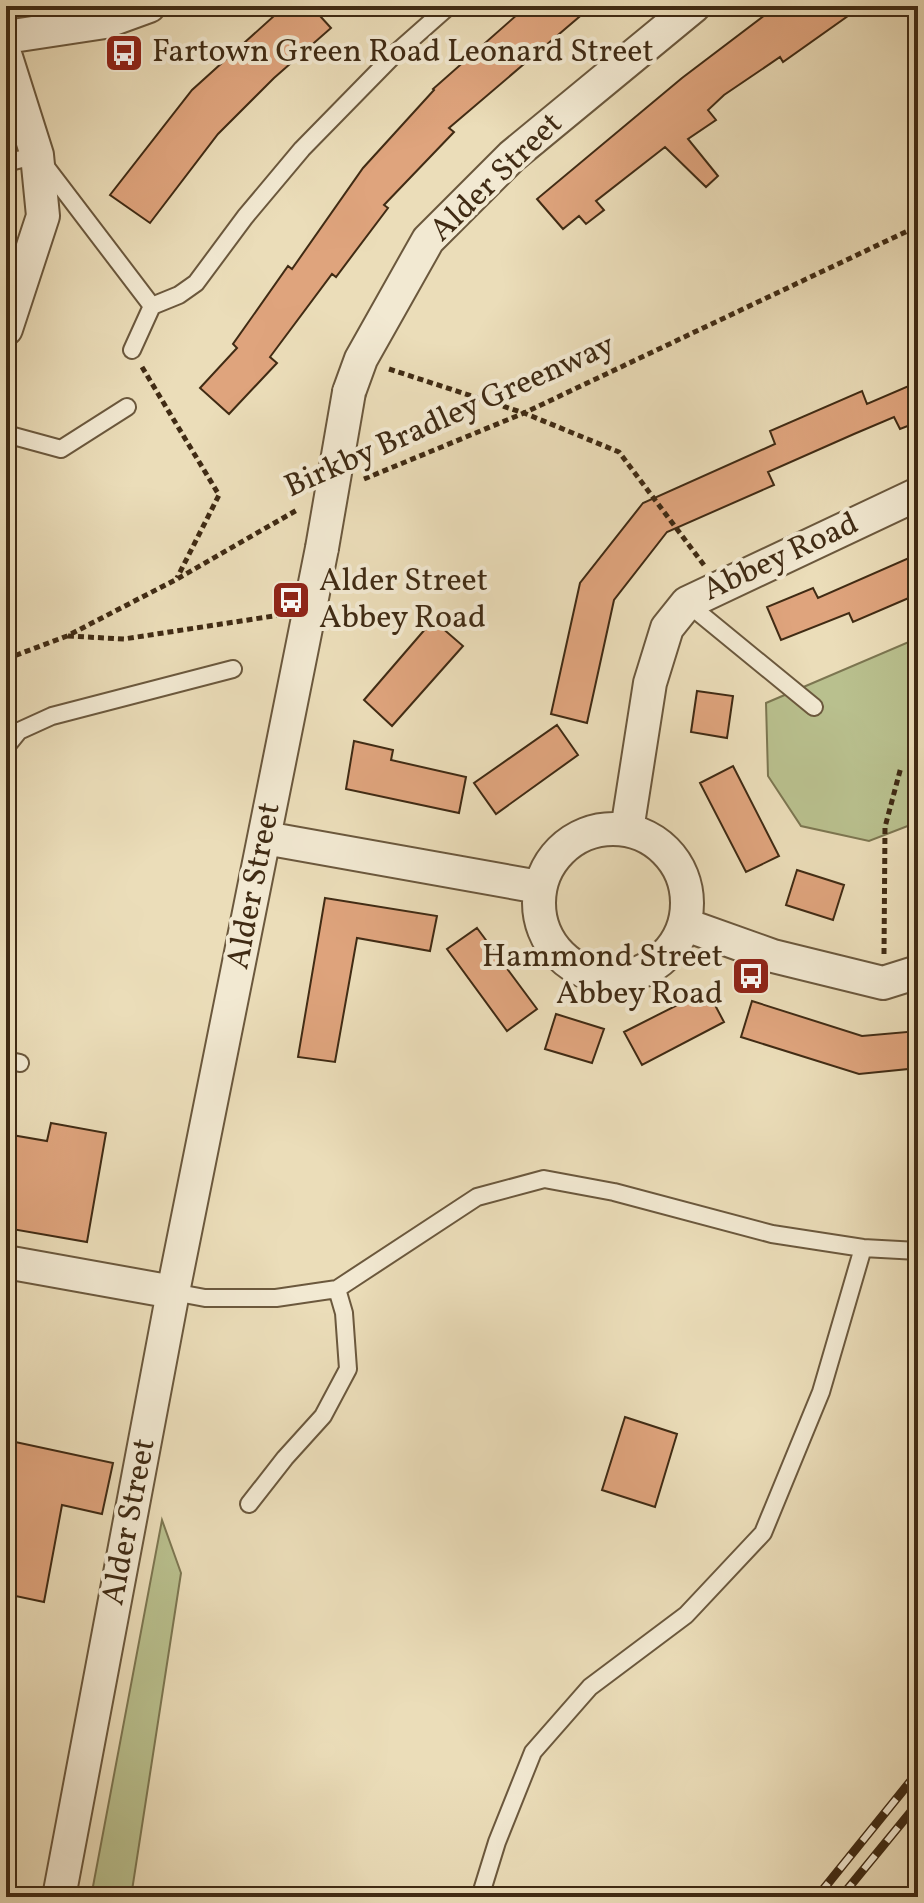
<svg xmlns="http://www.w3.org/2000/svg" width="924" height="1903" font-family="Vollkorn,serif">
	<rect width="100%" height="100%" fill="#ebddb9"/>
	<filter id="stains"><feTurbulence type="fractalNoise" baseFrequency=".0025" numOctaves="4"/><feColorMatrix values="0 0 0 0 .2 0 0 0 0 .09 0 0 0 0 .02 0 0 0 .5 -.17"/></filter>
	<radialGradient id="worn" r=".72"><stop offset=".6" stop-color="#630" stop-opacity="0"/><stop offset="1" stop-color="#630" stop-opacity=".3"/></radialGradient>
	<path fill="#b9c08e" stroke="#7c7651" stroke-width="2" d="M918 638V822L869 841 801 826 768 776 766 703Z
		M162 1520 181 1573 131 1897H91Z"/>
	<path fill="#dfa47d" stroke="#402b14" stroke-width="2" d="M285 6H311L331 28 274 78 218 134 150 223 110 195 192 90Z
		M527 6H592L449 128 454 132 384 205 388 208 336 277 332 274 270 357 277 363 229 414 200 388 237 348 233 344 288 266 292 269 363 168 434 90 433 89Z
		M777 6H862L783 62 780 57 724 95 708 110 716 120 688 139 718 176 706 187 665 147 596 201 604 210 586 224 579 216 563 229 537 199 682 78Z
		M918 382V422L900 429 894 417 854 434 768 472 774 485 667 532 614 600 587 723 551 714 580 583 643 503 775 444 770 431 862 391 867 404Z
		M918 554V594L853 622 849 613 781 640 767 607 813 588 818 598Z
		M433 620 463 646 392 726 364 700Z
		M697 691 733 696 727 738 691 732Z
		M557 725 578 755 496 814 474 783Z
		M354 741 393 750 391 760 466 777 459 813 346 789Z
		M733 766 779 856 746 872 700 783Z
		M797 870 844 885 833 920 786 905Z
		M325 898 437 916 430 951 357 938 335 1062 298 1057Z
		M477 928 537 1009 507 1031 447 949Z
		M707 990 724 1022 642 1065 624 1032Z
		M752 1001 862 1036 918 1031V1068L859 1074 741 1037Z
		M556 1014 604 1029 592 1063 545 1049Z
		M51 1123 106 1133 87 1242 6 1228V1134L47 1141Z
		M625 1417 677 1434 655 1507 602 1490Z
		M6 1440 113 1463 102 1514 62 1505 44 1602 6 1594Z"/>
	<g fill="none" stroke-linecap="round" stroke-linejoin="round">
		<defs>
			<path id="lane" d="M6 163 37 155 152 306 179 295 196 283 245 217 302 149 397 52 449 6
				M132 350 152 306
				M6 434 61 449 127 407
				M687 603 814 707
				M6 747 19 731 52 716 233 669
				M6 1060 20 1063
				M173 1292 205 1298H276L337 1289 477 1197 544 1179 614 1192 772 1234 863 1248 918 1251
				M249 1504 285 1458 323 1416 348 1369 344 1313 337 1289
				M480 1897 497 1842 533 1752 590 1687 686 1615 763 1533 821 1392 863 1248"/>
			<path id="street" d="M6 37 105 22 149 6
				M6 57 37 155 43 216 6 329
				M349 392 361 359 428 240 512 156 694 6
				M539 903a74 74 0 1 1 148 0a74 74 0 1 1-148 0Z
				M627 830 650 683 667 628 687 603 918 494
				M265 838 539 887
				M686 925 773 956 883 983 918 972
				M6 1262 173 1292
				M59 1897 173 1292 322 548"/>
		</defs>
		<use href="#lane" stroke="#6b583d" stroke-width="20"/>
		<use href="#street" stroke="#6b583d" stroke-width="36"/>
		<path stroke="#402b14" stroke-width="5" stroke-dasharray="6 4" stroke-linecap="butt" d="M142 367 219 495 177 578
			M389 369 524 413 619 452 704 565
			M364 479 524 413 918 226
			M68 636 124 639 280 615
			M6 659 67 636 177 579 297 510
			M884 954 885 827 901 767"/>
		<use href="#lane" stroke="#f2e9d2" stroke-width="16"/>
		<use href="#street" stroke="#f2e9d2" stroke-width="32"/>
		<defs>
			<path id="rail" d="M817 1897 918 1772
				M841 1897 918 1803"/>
		</defs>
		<use href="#rail" stroke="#402b14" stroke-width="9"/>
		<use href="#rail" stroke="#f2e9d2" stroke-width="6" stroke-dasharray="18" stroke-linecap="butt"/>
		<defs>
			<path id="street-bridge" d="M322 548 349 392"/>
		</defs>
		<use href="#street-bridge" stroke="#6b583d" stroke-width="36" stroke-linecap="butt"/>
		<use href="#street-bridge" stroke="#f2e9d2" stroke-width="32"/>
	</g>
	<defs>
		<symbol id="bus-square" viewBox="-11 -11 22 22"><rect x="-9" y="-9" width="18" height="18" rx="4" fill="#8f2418" stroke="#f2e9d2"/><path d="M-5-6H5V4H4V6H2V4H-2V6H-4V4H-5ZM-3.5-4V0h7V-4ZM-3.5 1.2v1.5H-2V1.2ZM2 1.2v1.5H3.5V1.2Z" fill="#fff"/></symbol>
	</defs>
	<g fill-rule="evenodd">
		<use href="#bus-square" x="102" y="31" width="44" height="44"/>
		<use href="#bus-square" x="269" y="578" width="44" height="44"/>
		<use href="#bus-square" x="729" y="954" width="44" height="44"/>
	</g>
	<g text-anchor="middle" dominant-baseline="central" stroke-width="8" stroke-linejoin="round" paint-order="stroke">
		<g font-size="32" fill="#402b14" stroke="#f2e9d2" text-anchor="start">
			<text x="152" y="53">Fartown Green Road Leonard Street</text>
			<text x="319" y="582">Alder Street<tspan x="319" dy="37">Abbey Road</tspan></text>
			<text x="723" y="958" text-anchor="end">Hammond Street<tspan x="723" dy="37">Abbey Road</tspan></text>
		</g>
		<g font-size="32" fill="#402b14" stroke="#f2e9d2">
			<text transform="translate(497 178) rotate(-44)">Alder Street</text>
			<text transform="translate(450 417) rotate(-24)">Birkby Bradley Greenway</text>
			<text transform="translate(781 558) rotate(-25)">Abbey Road</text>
			<text transform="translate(255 886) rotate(-79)">Alder Street</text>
			<text transform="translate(130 1522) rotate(-79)">Alder Street</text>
		</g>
	</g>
	<rect width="924" height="1903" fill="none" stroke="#ebddb9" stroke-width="32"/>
	<rect x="8" y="8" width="908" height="1887" fill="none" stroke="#402b14" stroke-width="4"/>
	<rect x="16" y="16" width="892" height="1871" fill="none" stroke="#402b14" stroke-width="2"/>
	<rect width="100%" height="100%" filter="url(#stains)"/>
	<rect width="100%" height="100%" fill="url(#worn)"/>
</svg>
